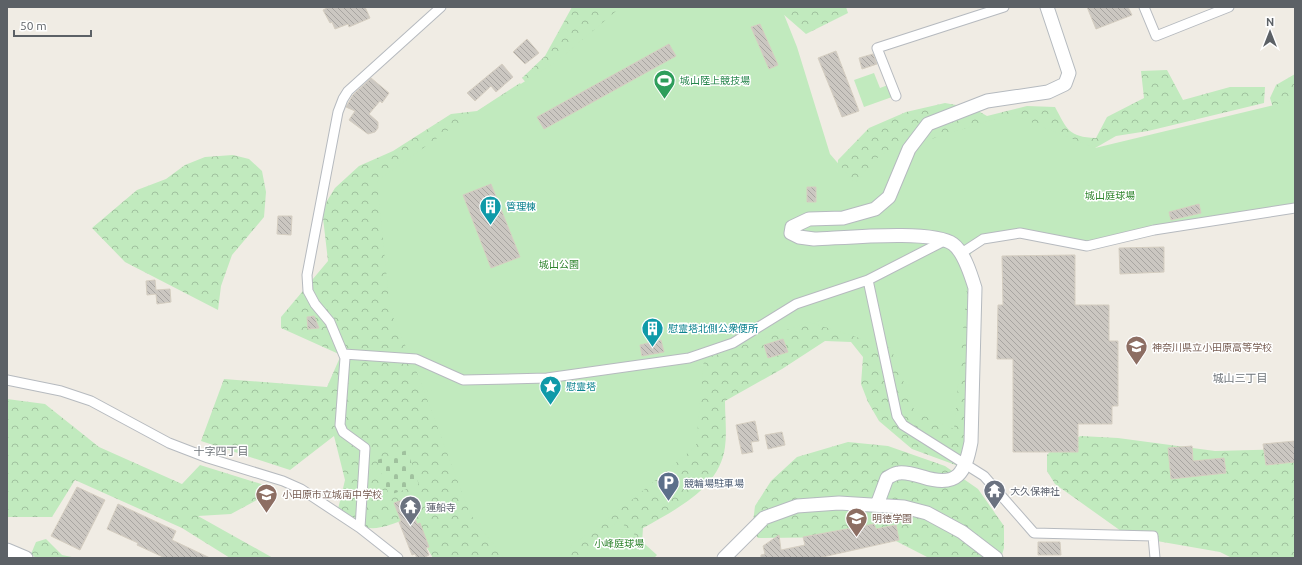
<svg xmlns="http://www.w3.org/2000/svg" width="1302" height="565" font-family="Ubuntu,'Noto Sans JP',sans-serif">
	<defs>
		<pattern id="forest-crowns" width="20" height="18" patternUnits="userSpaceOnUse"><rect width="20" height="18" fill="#c1eabe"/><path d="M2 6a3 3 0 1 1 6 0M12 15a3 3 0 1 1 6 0" fill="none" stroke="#a0c19e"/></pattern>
		<pattern id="cemetery-stones" width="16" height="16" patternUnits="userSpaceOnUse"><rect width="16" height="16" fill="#c1eabe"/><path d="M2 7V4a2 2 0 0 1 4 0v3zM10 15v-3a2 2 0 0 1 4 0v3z" fill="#a0c19e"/></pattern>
		<pattern id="building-back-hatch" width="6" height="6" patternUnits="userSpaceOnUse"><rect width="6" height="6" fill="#cbc7c1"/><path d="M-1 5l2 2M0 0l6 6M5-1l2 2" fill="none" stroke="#a8a5a1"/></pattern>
	</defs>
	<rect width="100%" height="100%" fill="#f0ece4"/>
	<path fill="url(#forest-crowns)" d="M572 7H658L529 86 522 78 545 56Z
		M775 7H846L848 13 806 34Z
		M1167 70 1183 100 1230 87H1265L1264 103 1148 131 1116 136 1057 170 933 197 969 283 968 427 961 467 912 449 879 421 868 402 861 384 863 357 851 342 825 341 782 369 725 401C725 416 727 432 725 447 720 488 675 510 643 528L641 558H433L409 518C376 530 366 536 338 509L345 480 334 436 290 470 201 441 224 379 327 387 341 355 281 328V317L328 261 322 209 335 188 359 166 393 151 451 114 477 111 520 83 532 102 835 217 838 160 869 128 906 112 945 103 973 108 987 116 1027 106 1055 107C1067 129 1068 137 1096 138L1107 117 1144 98 1141 71Z
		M1295 74V115L1273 108 1270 98 1276 85Z
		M233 155 249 159 262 171 266 192 264 217 232 255 221 286 218 310 125 262 92 228 137 190 166 179 185 165 205 157Z
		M7 399 45 404 99 447 182 484 200 465 277 489 231 514 198 516 273 558H230L182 528 75 480 52 517H7Z
		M1081 436 1118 438 1215 451 1295 449V558H1232L1220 552 1128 536 1055 484 1047 471V455L1057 444Z
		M848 442 888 446 945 466 978 489 1004 526V548L1001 558H929L894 540 852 537 758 538 752 530 755 506 771 481 797 457Z
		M46 539 62 555 77 558H36L31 554 36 542Z"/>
	<path fill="url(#cemetery-stones)" d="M407 450 419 485 389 495 377 460Z"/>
	<path fill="#c1eabe" d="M621 7H781L797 47 830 154 855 183 880 155 1011 114 1095 148 1295 100V204L1087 242 1028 231 984 236 970 255 954 429 915 412 891 348 809 322 704 359 696 446 633 499 556 558H504L470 514 418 375 390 310 377 181 454 126 557 61Z
		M874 73 880 88 888 85 892 97 864 107 854 80Z
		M618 520 657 555 654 558H584Z"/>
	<path fill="url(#building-back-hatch)" stroke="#d5cec1" d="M329 7H365L370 18 349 27 348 24 335 29 332 22 330 23 323 10Z
		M1087 7H1128L1132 15 1096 29Z
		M760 24 778 65 769 69 751 27Z
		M527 39 539 53 525 64 513 52Z
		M669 44 676 56 544 129 537 117Z
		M836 51 859 111 842 117 818 58Z
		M873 54 877 64 862 69 859 58Z
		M502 64 513 77 496 92 491 86 475 101 467 93Z
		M371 78 389 93 382 103 380 101 369 114 378 122V128L375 132 368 134 349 120 355 111 346 107 353 95Z
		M491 184 520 257 491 268 463 195Z
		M807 187H816V202H807Z
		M1199 204 1201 213 1171 220 1169 212Z
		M278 216H292L291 235 277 234Z
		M1164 247V272L1120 274 1119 248Z
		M1075 255V305H1109V341H1118V406H1112V424H1078V452H1013V359H997L998 305H1003L1002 256Z
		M155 280 156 290 170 289 171 302 157 304 156 294 147 295 146 281Z
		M314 316 319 328 308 329 307 317Z
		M783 339 788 352 768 358 764 345Z
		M661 340 664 352 642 356 640 345Z
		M755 421 759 441 751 442 753 452 742 454 736 425Z
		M782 432 785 445 768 449 765 435Z
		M1295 441V462L1266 465 1263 444Z
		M1192 446 1193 461 1224 458 1226 473 1171 479 1168 448Z
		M77 487 105 500 80 550 51 536Z
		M408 498 417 524 420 523 429 547 426 548 429 555 423 558H417L415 554 412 555 399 522 401 521 394 503Z
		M118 504 176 531 172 540 210 558H165L137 545 138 543 107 529Z
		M874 524 876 529 896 525 899 540 818 558H761V555L765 554 763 546 779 535 781 550 805 545 803 537Z
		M1038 542H1060L1061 555H1038Z"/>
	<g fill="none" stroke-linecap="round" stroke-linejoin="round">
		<defs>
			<path id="street" d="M1144 7 1156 36 1229 7
				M896 96 877 48 1004 7
				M960 254 983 239 1020 233 1087 246 1154 230 1295 208
				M868 280 897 416 903 425 984 476 1034 533 1153 536 1155 558
				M344 354 416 359 463 380 547 378 689 358 733 343 796 304 868 280 944 241
				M7 380 61 391 91 401 169 443 208 458 283 481 301 489 360 528 398 558
				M360 528 365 448 343 432 340 425 345 358 330 322 315 304 308 291 307 275 338 112 343 99 348 91 441 7"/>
			<path id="secondary" d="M877 505 887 478C891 476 895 473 899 473 905 472 916 475 923 477 958 488 965 473 971 442L975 288C971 275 964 252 953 244 933 229 843 238 814 239L799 237 791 233 792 227 809 219 843 218 875 209 889 197 909 149 928 124 987 101 1048 92 1065 84 1069 73 1047 7
				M7 550 26 558
				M724 558 764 518 797 506 839 503 904 507 927 513 962 532 996 558"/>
		</defs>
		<use href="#street" stroke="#b6babf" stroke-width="11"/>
		<use href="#secondary" stroke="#b5babf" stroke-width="15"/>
		<use href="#street" stroke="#fff" stroke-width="9"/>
		<use href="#secondary" stroke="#fff" stroke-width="13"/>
	</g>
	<defs>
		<symbol id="stadium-pin" viewBox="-11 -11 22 30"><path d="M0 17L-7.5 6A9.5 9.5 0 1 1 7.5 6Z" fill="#2e9e5b" stroke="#fff"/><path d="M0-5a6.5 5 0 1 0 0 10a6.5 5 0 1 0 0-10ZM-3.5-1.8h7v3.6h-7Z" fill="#fff"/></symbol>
		<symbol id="building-pin" viewBox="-11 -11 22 30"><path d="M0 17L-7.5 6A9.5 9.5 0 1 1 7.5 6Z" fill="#0f9aa8" stroke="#fff"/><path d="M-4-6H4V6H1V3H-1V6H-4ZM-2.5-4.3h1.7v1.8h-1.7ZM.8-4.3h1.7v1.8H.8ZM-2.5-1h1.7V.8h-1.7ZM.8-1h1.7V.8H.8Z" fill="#fff"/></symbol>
		<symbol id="school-pin" viewBox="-11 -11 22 30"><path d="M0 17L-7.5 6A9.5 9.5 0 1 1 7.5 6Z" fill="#8d6e63" stroke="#fff"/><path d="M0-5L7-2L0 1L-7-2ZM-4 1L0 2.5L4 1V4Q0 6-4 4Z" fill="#fff"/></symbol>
		<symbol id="sight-pin" viewBox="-11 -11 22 30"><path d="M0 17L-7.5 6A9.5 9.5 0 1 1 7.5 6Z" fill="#0f9aa8" stroke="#fff"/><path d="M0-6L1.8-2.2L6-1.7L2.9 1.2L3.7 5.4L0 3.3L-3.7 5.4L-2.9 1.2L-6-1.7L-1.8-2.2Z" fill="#fff"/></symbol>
		<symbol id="parking-pin" viewBox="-11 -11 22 30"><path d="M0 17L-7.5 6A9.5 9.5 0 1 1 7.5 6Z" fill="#5c6f8a" stroke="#fff"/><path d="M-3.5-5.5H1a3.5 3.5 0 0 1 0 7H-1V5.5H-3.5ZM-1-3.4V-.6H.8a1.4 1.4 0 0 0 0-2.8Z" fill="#fff"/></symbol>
		<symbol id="temple-pin" viewBox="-11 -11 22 30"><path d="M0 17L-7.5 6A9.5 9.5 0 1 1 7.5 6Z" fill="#6b7280" stroke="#fff"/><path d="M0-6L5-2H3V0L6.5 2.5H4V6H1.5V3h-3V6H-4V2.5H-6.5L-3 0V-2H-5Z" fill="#fff"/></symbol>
	</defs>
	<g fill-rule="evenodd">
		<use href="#stadium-pin" x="652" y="68" width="25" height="34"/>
		<use href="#building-pin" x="478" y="194" width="25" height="34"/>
		<use href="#building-pin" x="640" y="316" width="25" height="34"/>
		<use href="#school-pin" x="1124" y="334" width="25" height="34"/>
		<use href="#sight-pin" x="538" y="374" width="25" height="34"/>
		<use href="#parking-pin" x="656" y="470" width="25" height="34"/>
		<use href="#temple-pin" x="982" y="478" width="25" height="34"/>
		<use href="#school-pin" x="254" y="482" width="25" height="34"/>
		<use href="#temple-pin" x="398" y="494" width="25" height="34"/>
		<use href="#school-pin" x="844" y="506" width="25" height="34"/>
	</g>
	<g text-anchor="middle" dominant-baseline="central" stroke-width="3" stroke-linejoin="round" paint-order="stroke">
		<g font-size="10" fill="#27864d" stroke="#fff" text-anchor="start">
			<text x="680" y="80">城山陸上競技場</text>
		</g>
		<g font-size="10" fill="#2e842d" stroke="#fff">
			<text x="1110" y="195">城山庭球場</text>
			<text x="559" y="264">城山公園</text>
			<text x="619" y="543">小峰庭球場</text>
		</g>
		<g font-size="10" fill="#0d838f" stroke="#fff" text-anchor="start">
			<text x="506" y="206">管理棟</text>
			<text x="668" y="328">慰霊塔北側公衆便所</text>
			<text x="566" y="386">慰霊塔</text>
		</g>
		<g font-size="10" fill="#785e54" stroke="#fff" text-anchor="start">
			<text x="1152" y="347">神奈川県立小田原高等学校</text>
			<text x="282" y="494">小田原市立城南中学校</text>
			<text x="872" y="518">明徳学園</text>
		</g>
		<g font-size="10" fill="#4e5e75" stroke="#fff" text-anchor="start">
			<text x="684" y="483">競輪場駐車場</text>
		</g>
		<g font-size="10" fill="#5b616d" stroke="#fff" text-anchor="start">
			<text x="1010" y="491">大久保神社</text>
			<text x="426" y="507">蓮船寺</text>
		</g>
		<g font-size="11" fill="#6d7378" stroke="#fff">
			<text x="1240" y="378">城山三丁目</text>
			<text x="221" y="451">十字四丁目</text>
		</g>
	</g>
	<rect width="1302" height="565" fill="none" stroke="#5c6166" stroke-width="16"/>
	<g transform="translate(1270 32)" stroke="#ffffff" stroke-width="3" paint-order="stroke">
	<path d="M0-3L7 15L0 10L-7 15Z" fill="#5c6166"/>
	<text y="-6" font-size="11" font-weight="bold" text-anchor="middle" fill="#5c6166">N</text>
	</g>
	<path d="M14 30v6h77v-6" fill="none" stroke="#5c6166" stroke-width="2"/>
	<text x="20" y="30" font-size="12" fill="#5c6166" stroke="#ffffff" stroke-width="3" paint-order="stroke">50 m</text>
</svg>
